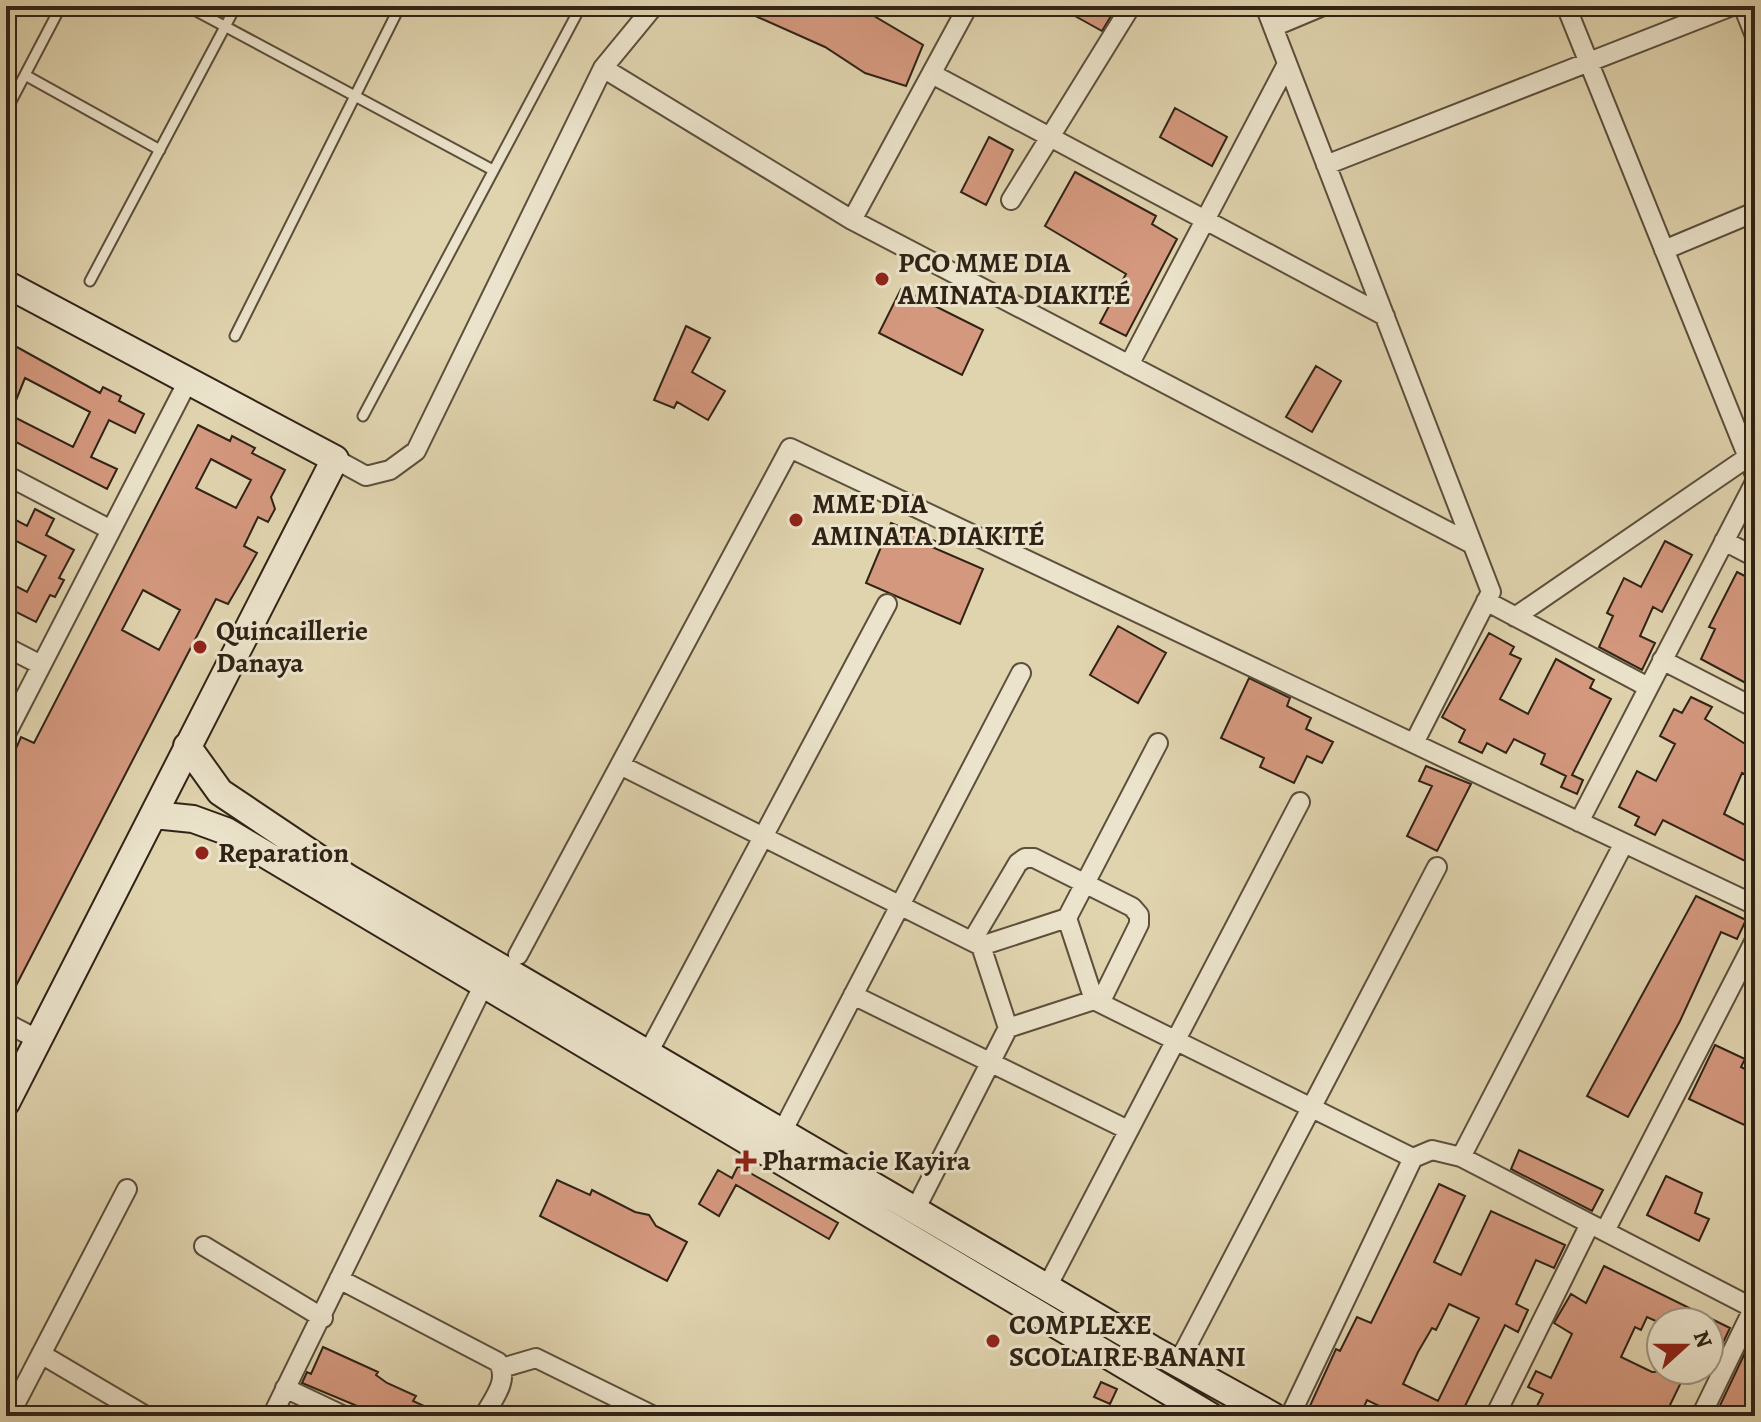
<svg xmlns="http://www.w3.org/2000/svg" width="1761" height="1422" font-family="Alegreya,serif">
	<rect width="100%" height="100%" fill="#e0d4af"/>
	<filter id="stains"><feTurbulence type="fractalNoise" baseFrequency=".0025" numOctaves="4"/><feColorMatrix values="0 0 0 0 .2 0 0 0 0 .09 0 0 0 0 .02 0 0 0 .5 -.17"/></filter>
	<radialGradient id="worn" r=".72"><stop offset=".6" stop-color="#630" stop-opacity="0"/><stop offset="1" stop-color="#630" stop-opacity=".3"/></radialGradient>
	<path fill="#d4987e" stroke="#302316" stroke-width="2" fill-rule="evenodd" d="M733 6H857L923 45 906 86 865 73 825 47Z
		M1057 6H1117L1102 31Z
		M1175 108 1227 137 1212 166 1160 137Z
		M989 137 1013 150 986 205 961 192Z
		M1075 172 1156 216 1152 224 1177 239 1126 336 1100 323 1126 274 1045 226Z
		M901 289 983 330 962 375 879 333Z
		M686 326 710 338 692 372 725 391 708 420 677 402 674 408 654 400Z
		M6 341 100 393 103 387 121 396 119 401 144 414 135 433 109 420 91 457 117 469 107 489 6 437ZM25 378 90 412 73 447 10 415Z
		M1316 366 1341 381 1312 432 1286 417Z
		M198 425 230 441 232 436 255 448 252 453 285 470 271 497 275 509 268 522 258 517 244 546 257 553 242 580 228 604 216 599 6 1005V771L21 737 34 743ZM211 459 251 480 236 508 196 488ZM143 590 180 610 159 650 122 630Z
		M35 509 54 519 46 535 74 550 59 578 64 580 55 597 50 595 36 622 6 607V581L27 592 46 556 6 536V515L27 526Z
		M891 523 935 541 932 547 983 569 960 624 866 583Z
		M1665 541 1692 555 1662 612 1653 607 1640 636 1655 643 1642 670 1599 647 1613 616 1607 613 1624 578 1641 587Z
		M1737 572 1755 581V688L1701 659 1715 629 1709 627Z
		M1118 626 1166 653 1138 703 1090 675Z
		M1489 633 1514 647 1510 654 1521 659 1500 699 1528 714 1556 659 1594 680 1590 688 1611 699 1572 775 1583 780 1577 794 1561 787 1566 776 1541 764 1545 754 1514 739 1506 753 1487 743 1482 753 1459 742 1465 730 1442 717Z
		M1249 678 1290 698 1287 706 1311 718 1306 729 1333 742 1322 763 1307 756 1294 783 1260 767 1264 758 1221 738Z
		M1691 697 1712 707 1705 719 1755 750V780L1742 773 1724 814 1755 830V866L1663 820 1655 835 1635 825 1639 817 1619 807 1637 771 1656 781 1675 744 1660 736 1674 709 1682 713Z
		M1426 766 1471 784 1437 851 1407 836 1432 786 1419 781Z
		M1696 896 1746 920 1737 939 1721 932 1680 1021 1628 1117 1587 1096Z
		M1715 1045 1745 1059 1741 1067 1755 1074V1130L1689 1099Z
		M1519 1150 1603 1190 1592 1211 1511 1169Z
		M738 1166 838 1223 829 1239 736 1185 719 1216 699 1204 718 1170 732 1178Z
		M1666 1176 1702 1193 1695 1213 1709 1219 1699 1241 1647 1215Z
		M557 1180 590 1195 592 1190 635 1212 649 1215 656 1226 687 1242 667 1281 540 1216Z
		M1439 1184 1465 1196 1434 1262 1461 1275 1491 1211 1565 1245 1554 1268 1536 1260 1516 1304 1528 1310 1518 1332 1505 1325 1462 1412 1471 1416H1400L1367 1400 1360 1416H1345L1329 1408 1325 1415 1309 1408 1336 1349 1340 1351 1357 1317 1371 1323ZM1449 1304 1479 1318 1438 1401 1403 1384 1418 1352 1432 1328 1436 1330Z
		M1604 1266 1730 1328 1719 1351 1709 1346V1322H1658L1647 1317 1641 1330 1635 1327 1621 1357 1652 1372 1687 1370 1670 1405 1689 1416H1532L1543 1394 1528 1387 1536 1371 1551 1378 1572 1334 1554 1323 1571 1294 1586 1303Z
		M1755 1334V1416H1715L1752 1338Z
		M323 1347 378 1372 376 1375 387 1383 416 1396 413 1401 446 1416H381L302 1383 307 1372 311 1374Z
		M1101 1382 1117 1389 1110 1404 1094 1397Z"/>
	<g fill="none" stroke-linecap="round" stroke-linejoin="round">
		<defs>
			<path id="lane" d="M187 6 491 169
				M25 75 160 150
				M6 111 61 6
				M90 281 236 6
				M235 336 400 6
				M363 416 581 6"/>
			<path id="street" d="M1265 6 1491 592 1414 743
				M1566 6 1755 475
				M1743 6 1755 36
				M1273 27 1323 6
				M603 68 852 220 1472 544
				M932 74 1385 316
				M1326 165 1732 6
				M1011 200 1131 6
				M852 220 968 6
				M1664 250 1755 212
				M1129 365 1287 64
				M335 459 366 476 390 470 416 451 603 68 654 6
				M6 475 111 530
				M1724 541 1755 557
				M1486 601 1648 687
				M1515 617 1748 457
				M6 647 41 665
				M1662 660 1755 708
				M6 734 188 381
				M620 765 981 946
				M1579 822 1755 482
				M1067 918 1158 743
				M972 941 1018 863 1025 858H1034L1132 907 1139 915V924L1100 1003
				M518 955 790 448 1755 905
				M853 995 1128 1130
				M1094 1000 1008 1028 981 946 1067 918 1094 1000 1413 1158
				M6 1023 39 1040
				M648 1053 887 604
				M782 1132 1021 673
				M1461 1157 1624 843
				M915 1210 1008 1028
				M1605 1231 1755 940
				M204 1246 323 1318
				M339 1279 498 1362C510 1380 493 1399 484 1416
				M1047 1287 1300 802
				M41 1354 146 1416
				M1178 1363 1437 867
				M502 1368 536 1358 654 1416
				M285 1388 344 1416
				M9 1416 127 1189
				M272 1416 483 986
				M1290 1416 1413 1158 1432 1150 1461 1157 1753 1308
				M1495 1416 1590 1224
				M1701 1416 1755 1305"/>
			<path id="secondary" d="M6 284 335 459 6 1103
				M187 746 220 792 348 878 1152 1349 1273 1416
				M154 815 193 819 226 831 1210 1416"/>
		</defs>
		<use href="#lane" stroke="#5c4f3c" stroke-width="13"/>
		<use href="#street" stroke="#5c4f3c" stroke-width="22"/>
		<use href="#secondary" stroke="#302316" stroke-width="30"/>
		<use href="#lane" stroke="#ebe3cb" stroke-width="9"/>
		<use href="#street" stroke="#ebe3cb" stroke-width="18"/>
		<use href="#secondary" stroke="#ebe3cb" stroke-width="26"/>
	</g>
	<g fill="#8f2418" stroke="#ebe3cb" stroke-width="3">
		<circle cx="882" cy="279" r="8"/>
		<circle cx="796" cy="520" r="8"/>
		<circle cx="200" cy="647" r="8"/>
		<circle cx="202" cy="853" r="8"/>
		<path d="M742 1149h8v8h8v8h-8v8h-8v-8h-8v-8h8z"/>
		<circle cx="993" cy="1341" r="8"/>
	</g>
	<g text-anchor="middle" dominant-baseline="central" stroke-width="6" stroke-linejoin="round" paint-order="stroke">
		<g font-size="28" font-weight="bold" fill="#302316" stroke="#ebe3cb" text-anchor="start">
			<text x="898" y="263">PCO MME DIA<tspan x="898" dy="32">AMINATA DIAKITÉ</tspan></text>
			<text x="812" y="504">MME DIA<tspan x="812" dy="32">AMINATA DIAKITÉ</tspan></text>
			<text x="216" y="631">Quincaillerie<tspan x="216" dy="32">Danaya</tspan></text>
			<text x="218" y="853">Reparation</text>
			<text x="762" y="1161">Pharmacie Kayira</text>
			<text x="1009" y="1325">COMPLEXE<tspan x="1009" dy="32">SCOLAIRE BANANI</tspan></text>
		</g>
	</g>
	<rect width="1761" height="1422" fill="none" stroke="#e0d4af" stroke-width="32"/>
	<rect x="8" y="8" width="1745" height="1406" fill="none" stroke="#302316" stroke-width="4"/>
	<rect x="16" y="16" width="1729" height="1390" fill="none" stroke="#302316" stroke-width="2"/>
	<g transform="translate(1685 1346) rotate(69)"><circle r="38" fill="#ebe3cb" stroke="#a09683" stroke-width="2"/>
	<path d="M0-6L14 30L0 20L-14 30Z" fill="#8f2418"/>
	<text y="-12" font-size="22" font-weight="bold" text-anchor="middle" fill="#302316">N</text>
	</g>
	<rect width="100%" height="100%" filter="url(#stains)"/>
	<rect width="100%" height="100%" fill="url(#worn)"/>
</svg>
